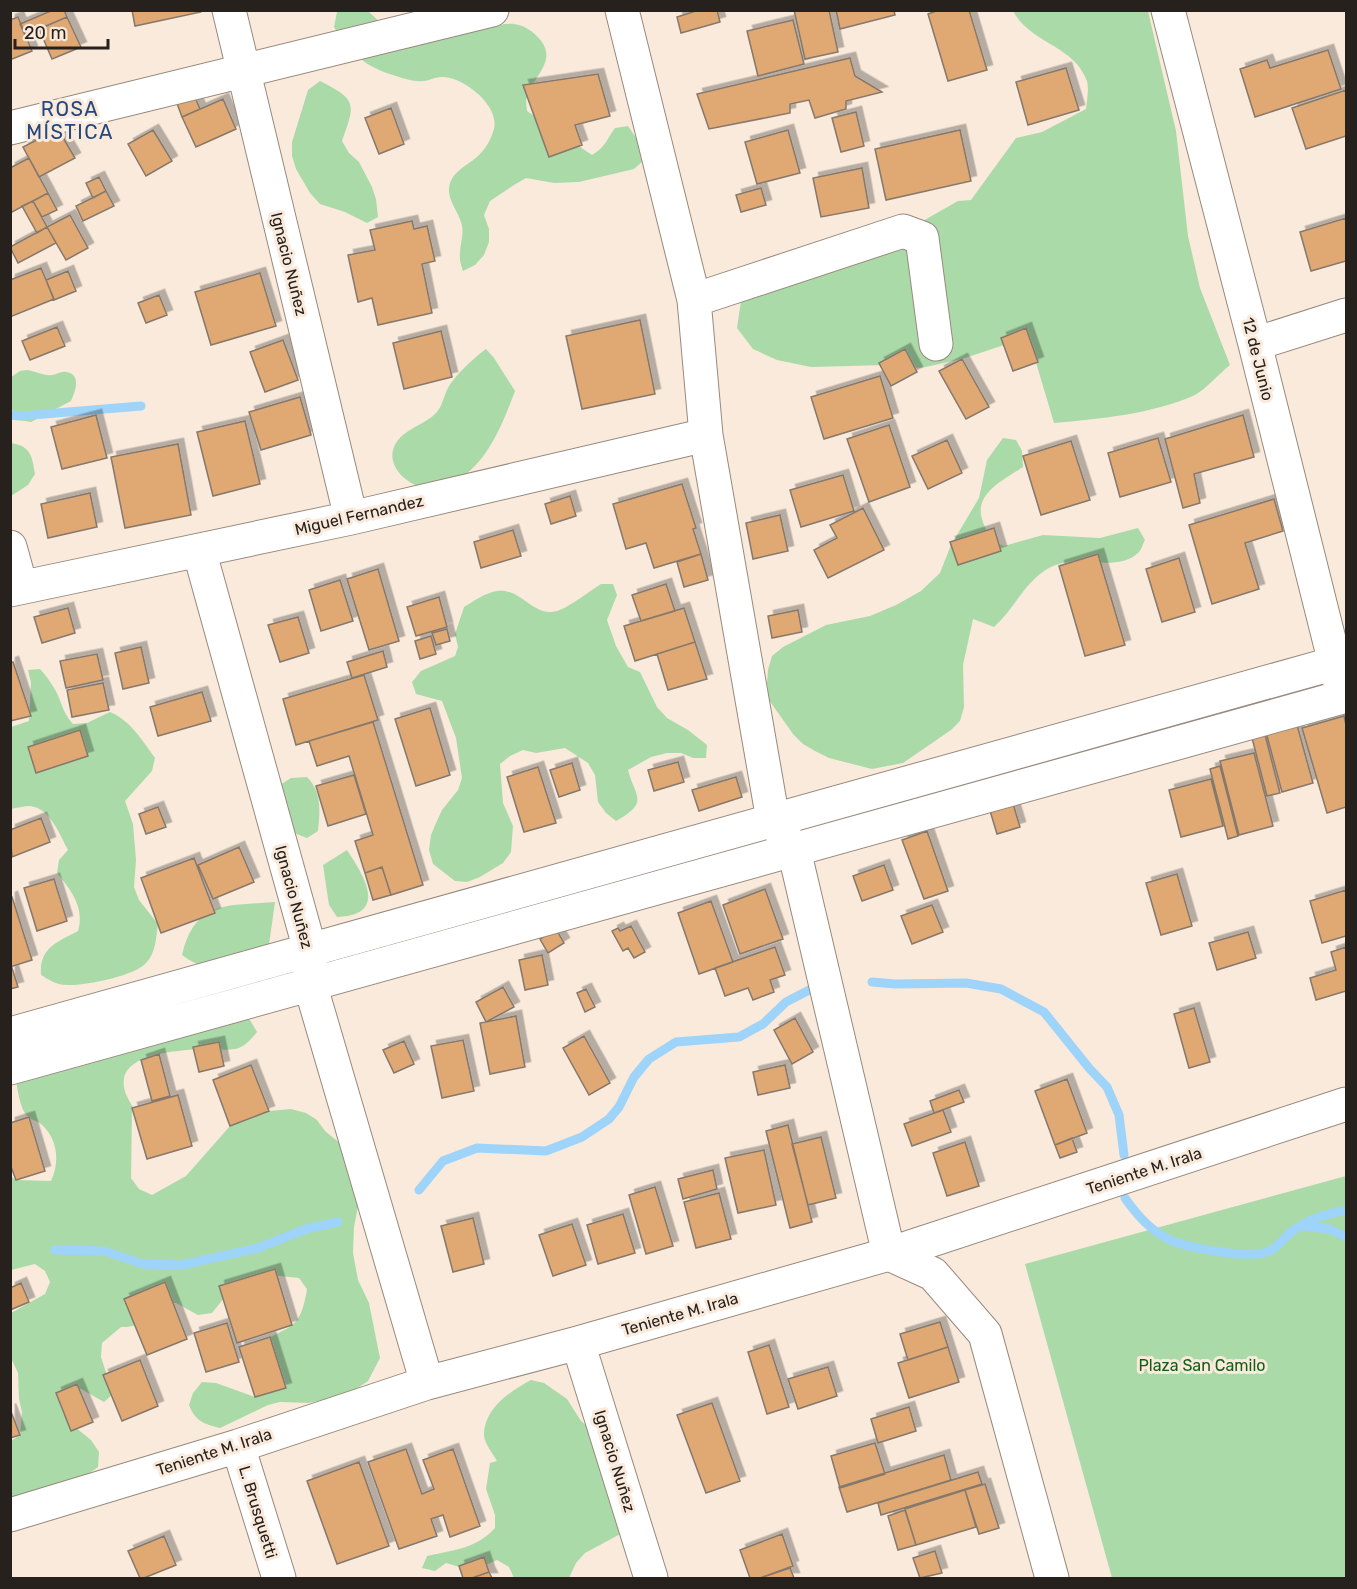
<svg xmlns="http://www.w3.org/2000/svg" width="1357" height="1589" font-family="Rubik,sans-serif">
	<defs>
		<filter id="shadow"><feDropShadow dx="5.5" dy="-5.5" stdDeviation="0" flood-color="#0004"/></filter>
	</defs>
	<rect width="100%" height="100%" fill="#f9eadc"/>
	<path fill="#abdaa9" d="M340 10 368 11 382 24 491 27C505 23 518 21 531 31 564 57 535 72 527 97 525 101 527 107 527 111L592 155C606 147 606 140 615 128L628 126 643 148 644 160 634 169 579 182 554 183 526 178 514 185 490 201 484 215 489 229V242L484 255 475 265 463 271C461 265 459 259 460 253 460 245 464 234 462 226 460 215 450 203 449 192 448 172 468 166 479 155 485 150 491 139 493 132 503 107 463 76 441 77 434 77 429 81 423 81 414 82 405 79 396 76 365 67 351 54 334 27L337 12Z
		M1013 11H1148L1176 131 1188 236 1200 288 1230 365C1219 374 1207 388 1195 395 1153 414 1099 419 1054 423L1026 329 1004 345 962 359 921 368 886 365 811 367 777 360 753 349 737 328 741 301 914 226 958 201 971 200 1016 138 1042 132 1086 109C1087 101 1089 89 1087 81 1074 45 1031 44 1013 11Z
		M320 81C358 100 355 104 342 141L349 153 359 162 372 187 376 199 378 217 367 223 345 212 320 204 310 193 296 169 292 156V142L308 90Z
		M486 349 494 358 515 391C501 428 485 471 444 487 420 497 380 469 396 443 406 427 431 423 439 409 443 403 444 395 448 388 454 376 475 357 486 349Z
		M27 370C35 371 44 376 52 375 56 375 61 371 66 372 82 374 75 392 71 401L31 422 19 420 11 408V377L20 371Z
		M1003 438 1016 440 1022 451 1023 467C1005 479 974 493 982 519 984 527 989 534 992 541L1004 546 1043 535 1100 538 1138 528 1145 540C1143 543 1142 549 1139 552 1121 571 1086 558 1063 563 1029 570 1018 606 994 627L973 619 963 665 964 707 960 721 951 730 903 763 872 769 829 758 815 751 803 744 793 734 769 700 767 683 768 670 772 656 783 647 826 625 870 616 896 605 921 591 940 573 951 545 979 498 987 460Z
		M11 443C31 446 32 456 35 474L28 485 11 496Z
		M601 584H613L617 595 607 620 616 646 628 667 640 672 657 707 667 718 688 730 707 745 706 758H693L681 753H667L651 757 628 770C635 797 650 802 616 821L606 813 598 802 595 775 588 763 565 748 536 753 523 750 510 756 500 764 503 803 513 826 511 852 503 863 480 877 467 882 455 881 433 864 429 850 431 835 436 823 442 810 458 790 462 778 456 738 442 701 416 694 412 682 421 671 455 656 458 647 455 634 464 607C474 601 485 593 497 591 521 587 533 618 557 611 568 608 590 591 601 584Z
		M40 669C49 679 57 691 61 703 65 713 66 716 73 724L87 723 110 712C131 721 142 740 155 758L152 771 125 801 133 824 136 860 134 887 139 900 158 924C156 937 156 953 146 963 135 976 84 986 67 985 57 985 49 980 41 975 39 948 57 942 78 931 85 908 71 890 57 873L59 860 68 850C60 835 50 808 30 806 24 806 17 808 11 809V727L29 721 31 683 28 670Z
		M1300 686 1302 692 811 830 808 826Z
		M307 777C322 792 320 811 318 831L307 838 294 833 280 785 291 778Z
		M347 850C364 876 389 915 337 917L329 905 323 865Z
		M275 902 268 952C234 965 216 980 182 955 195 900 227 906 275 902Z
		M228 1007 250 1020 257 1032C251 1039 245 1047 235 1049 223 1051 210 1048 198 1049 178 1051 128 1053 124 1079 121 1095 137 1112 146 1124L132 1110 131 1178 139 1189 152 1195 186 1176 230 1126 269 1111 291 1109 306 1113 317 1120 325 1131 347 1149 362 1185 354 1227 353 1253 358 1280 369 1303 380 1358 368 1381 347 1395 308 1403 280 1402 268 1405 220 1428C204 1424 195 1421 189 1405L193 1393 202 1382 216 1383 255 1397 258 1392 259 1344C290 1324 300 1332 307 1289L299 1278 260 1274 228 1293 212 1313 198 1315 176 1303H162C149 1317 141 1328 121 1327L102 1343 101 1357 113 1394 104 1402 81 1389H68L60 1400 63 1413 70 1423 91 1440 99 1452 98 1467C73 1487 42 1492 11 1497V1441L20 1435 22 1412 19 1399 18 1373 11 1358V1313L45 1294 50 1282 45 1271 35 1264 11 1270 10 1176 16 1180 51 1181C60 1162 58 1139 41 1124 37 1121 32 1120 28 1117 19 1108 18 1089 15 1076Z
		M1346 1176V1578H1112L1025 1264Z
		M531 1380 544 1383 567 1399 581 1421 612 1446 626 1531 585 1553 576 1563 569 1578H514L509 1567 497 1560 473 1571 446 1563 435 1571 422 1568 427 1556C453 1550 476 1549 495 1528V1515L486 1489 490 1463 497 1461C493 1454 485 1444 484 1436 484 1408 509 1392 531 1380Z"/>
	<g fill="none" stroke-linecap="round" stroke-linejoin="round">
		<path stroke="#9ed3fa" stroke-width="9" d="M10 415 20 416 141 406
			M872 982 895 984 966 983 1001 989 1044 1012 1089 1068 1107 1087 1119 1115 1124 1155
			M419 1190 443 1161 477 1148 546 1151 582 1137 609 1119 619 1107 634 1077 649 1059 676 1042 739 1037 763 1024 786 1002 819 985
			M1125 1198C1136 1214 1150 1230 1168 1239 1187 1248 1246 1259 1267 1252 1276 1249 1284 1238 1291 1232 1306 1221 1328 1212 1346 1211
			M1303 1226 1329 1229 1346 1237
			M55 1250 104 1251 143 1264 182 1265 258 1248 306 1229 338 1222"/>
	</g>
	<path fill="#e0a872" stroke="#85786c" stroke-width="1.5" filter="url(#shadow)" d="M53 10H64L67 17 25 35 20 24Z
		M132 10H201V12L135 26Z
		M699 10H717L720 22 681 33 677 17Z
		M794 10H829L838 52 805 59Z
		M836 10H894L895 15 840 29Z
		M939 10H969L987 70 948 81 928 14Z
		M18 17 32 51 10 60V20Z
		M67 17 81 47 52 59 39 29Z
		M793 20 804 64 758 76 747 31Z
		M1328 50 1341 89 1255 117 1240 69 1267 60 1270 68Z
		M850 58 855 76 882 92 846 101V109L815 118 809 100 790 104V113L709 129 697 94Z
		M1066 68 1079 110 1028 125 1016 82Z
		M598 74 610 116 575 125 582 145 549 157 523 85Z
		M192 90 200 109 182 117 175 98Z
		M1346 90V136L1306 149 1292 108Z
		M223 99 236 129 196 147 182 117Z
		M391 108 404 144 379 154 365 118Z
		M856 112 864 146 841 152 832 118Z
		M58 129 75 158 39 177 23 147Z
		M153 130 172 161 146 176 128 144Z
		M788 130 800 173 757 184 745 142Z
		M960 130 971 181 886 200 875 149Z
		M29 158 48 193 12 212 10 208V168Z
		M862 168 869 208 821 217 813 178Z
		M99 177 106 191 93 198 86 183Z
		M761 188 766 205 741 212 736 195Z
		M106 191 114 206 83 221 76 206Z
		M48 193 57 210 42 217 33 201Z
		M33 201 47 227 37 233 22 206Z
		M70 215 88 248 66 260 47 227Z
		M1346 218V261L1311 271 1300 232Z
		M412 221 414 229 427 226 435 261 422 264 432 313 378 325 372 298 358 302 348 255 375 250 370 230Z
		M47 227 56 243 18 263 10 247Z
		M41 268 54 299 10 317V280Z
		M68 271 76 291 54 300 46 280Z
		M260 273 276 326 211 345 195 292Z
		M159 295 167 315 146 323 138 303Z
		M640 320 655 394 582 409 566 336Z
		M57 327 65 346 30 360 22 341Z
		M1026 328 1038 362 1013 371 1001 338Z
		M441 331 452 377 404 389 393 343Z
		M283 340 298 380 265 392 250 352Z
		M905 349 917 372 891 386 879 363Z
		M962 359 989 407 966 419 939 371Z
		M880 376 893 418 824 439 811 397Z
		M300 397 311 435 261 450 249 412Z
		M96 415 107 458 62 469 51 427Z
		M1243 415 1254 457 1194 474 1200 503 1183 508 1165 439Z
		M245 421 260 484 213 496 197 432Z
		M889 425 910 487 869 502 847 439Z
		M1158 438 1171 482 1120 497 1108 453Z
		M947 440 962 473 928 489 912 456Z
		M1071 441 1090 500 1041 515 1023 456Z
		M178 444 191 515 125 528 111 457Z
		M843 475 854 511 801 527 790 490Z
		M682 484 696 528 693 529 701 554 654 568 646 543 626 549 613 504Z
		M90 493 97 527 48 538 41 504Z
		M570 496 576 516 551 524 545 504Z
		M1274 499 1283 531 1245 543 1259 589 1212 604 1189 525Z
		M863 508 884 550 828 578 814 550 837 538 830 525Z
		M780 515 788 551 753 559 746 523Z
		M994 528 1001 551 958 565 950 542Z
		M513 530 521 556 481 568 474 542Z
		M701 554 708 580 684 587 677 562Z
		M1098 554 1125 645 1085 656 1059 566Z
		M1179 558 1195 612 1162 622 1146 569Z
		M378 569 399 641 369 650 347 579Z
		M340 580 353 621 321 631 309 590Z
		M666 584 675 611 641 621 632 595Z
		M439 597 447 627 416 636 407 607Z
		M68 608 75 633 42 643 34 617Z
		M684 608 695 642 635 661 624 626Z
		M798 610 802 632 772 638 768 616Z
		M298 617 309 653 280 662 268 625Z
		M447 629 450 641 436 645 432 633Z
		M431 636 436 654 420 659 415 641Z
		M695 642 707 679 668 690 657 654Z
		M141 647 149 683 123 689 115 653Z
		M383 651 387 667 352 678 347 662Z
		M97 654 103 680 66 688 60 661Z
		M13 662 31 716 10 721V663Z
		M364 675 378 720 296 745 283 699Z
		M103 683 109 710 72 717 67 690Z
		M202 692 211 721 158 736 150 707Z
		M430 708 450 775 416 786 395 719Z
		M1294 714 1313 783 1282 792 1263 721Z
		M1344 716 1346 725V807L1327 813 1302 728Z
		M373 722 423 885 391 895 382 867 365 873 355 841 373 835 349 756 317 766 309 741Z
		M80 730 88 756 36 773 28 747Z
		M1264 731 1280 793 1267 796 1251 734Z
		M1254 753 1273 826 1239 835 1220 761Z
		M678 762 684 782 654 791 648 770Z
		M572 763 580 790 559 797 550 770Z
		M1220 766 1238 836 1228 839 1210 769Z
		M538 767 556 823 524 832 507 777Z
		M354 775 366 814 328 826 316 786Z
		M736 777 742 797 699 811 692 790Z
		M1211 779 1223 826 1181 837 1169 790Z
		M1011 797 1020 827 997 834 988 804Z
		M158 807 166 827 146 834 139 814Z
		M41 818 50 842 12 857 10 830Z
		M927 831 948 891 924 899 902 840Z
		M239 847 254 882 213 899 198 865Z
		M194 858 215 913 161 933 141 878Z
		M884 865 893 890 862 901 853 876Z
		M382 867 391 895 373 900 365 873Z
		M1177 874 1192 926 1161 935 1146 883Z
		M54 879 67 921 37 931 24 888Z
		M765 889 783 939 740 954 723 905Z
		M1346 890V936L1322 943 1310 901Z
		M12 897 32 960 10 967V898Z
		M711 901 733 962 699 974 678 913Z
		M932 905 943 932 912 944 901 916Z
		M631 926 645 952 634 958 628 948 623 951 612 931 618 928 620 931Z
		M556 929 564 943 548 953 540 939Z
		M1248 932 1256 958 1217 970 1209 943Z
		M775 947 785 975 770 980 774 992 753 1000 748 988 725 996 715 968Z
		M1346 947V991L1316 1000 1310 978 1336 970 1331 952Z
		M542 955 548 985 525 990 519 960Z
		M12 968 18 987 10 989V969Z
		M503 987 514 1007 486 1022 476 1002Z
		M586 989 595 1007 585 1012 577 993Z
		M1194 1008 1210 1062 1189 1068 1174 1014Z
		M516 1016 525 1067 490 1074 480 1023Z
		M795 1018 813 1052 792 1064 774 1030Z
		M584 1036 610 1083 589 1095 563 1048Z
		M463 1040 474 1091 442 1098 431 1046Z
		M404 1041 414 1064 394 1073 383 1050Z
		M219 1042 224 1066 199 1072 193 1047Z
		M159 1054 170 1096 152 1101 141 1060Z
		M251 1065 269 1111 230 1126 213 1080Z
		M785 1065 790 1088 758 1095 753 1072Z
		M1067 1079 1087 1133 1055 1145 1035 1091Z
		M959 1090 964 1102 934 1113 930 1101Z
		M178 1095 192 1146 147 1159 132 1108Z
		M943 1110 951 1132 912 1146 904 1124Z
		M29 1117 45 1171 16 1180 10 1164V1123Z
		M788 1125 812 1222 790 1228 766 1131Z
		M821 1137 836 1198 808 1205 792 1144Z
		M1072 1138 1077 1152 1060 1158 1055 1145Z
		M965 1142 979 1186 947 1196 933 1153Z
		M764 1150 776 1205 738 1213 725 1158Z
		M713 1170 717 1189 683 1199 678 1179Z
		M655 1187 673 1246 646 1254 629 1195Z
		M719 1193 731 1239 696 1248 684 1202Z
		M623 1214 635 1253 598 1264 587 1225Z
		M473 1218 484 1264 453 1272 441 1226Z
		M572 1224 586 1265 553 1276 539 1235Z
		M275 1269 292 1325 237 1343 219 1286Z
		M165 1282 187 1339 147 1355 124 1299Z
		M21 1283 29 1302 10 1310V1288Z
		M940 1322 948 1347 908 1360 900 1334Z
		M227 1323 239 1362 206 1372 194 1333Z
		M270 1337 286 1388 255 1397 239 1347Z
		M769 1345 789 1407 767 1414 748 1352Z
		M948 1347 959 1382 909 1398 898 1363Z
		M140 1360 158 1406 122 1421 103 1375Z
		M828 1367 837 1396 798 1409 788 1379Z
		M77 1384 93 1422 71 1431 56 1393Z
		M712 1403 740 1481 706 1493 677 1415Z
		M909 1407 916 1431 878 1443 871 1419Z
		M10 1409 20 1435 10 1438Z
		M875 1443 885 1474 840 1488 831 1456Z
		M406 1449 422 1494 434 1489 423 1460 453 1449 480 1526 450 1537 443 1515 431 1519 437 1536 399 1549 368 1462Z
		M944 1455 951 1480 847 1512 839 1487Z
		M359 1462 389 1546 337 1564 307 1481Z
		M978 1472 982 1484 881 1515 878 1503Z
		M985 1484 999 1528 979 1534 965 1490Z
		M965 1490 976 1527 916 1545 905 1509Z
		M905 1510 916 1545 898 1550 888 1516Z
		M782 1534 793 1566 760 1578H750L740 1550Z
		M164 1536 176 1565 144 1578H140L128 1551Z
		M935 1551 942 1573 920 1578 913 1558Z
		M484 1557 489 1572 472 1578H463L459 1566Z
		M790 1568 794 1578H760Z
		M489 1572 492 1578H472Z"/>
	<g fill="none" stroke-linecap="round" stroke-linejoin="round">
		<defs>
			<path id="minor" d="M229 10 351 518
				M622 10 694 300 706 435 773 820 794 850 889 1254 933 1274 985 1334 1052 1578
				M1168 10 1255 344 1340 683
				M10 128 492 10
				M694 300 903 231 922 238 936 344
				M1255 344 1346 315
				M10 547 21 587
				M199 550 310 950V984L427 1383
				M10 590 351 518 706 435
				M10 1034 1346 660
				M10 1068 1346 696
				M578 1343 651 1578
				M238 1446 279 1578
				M10 1515 238 1446 427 1383 578 1343 889 1254 1346 1104"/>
		</defs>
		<use href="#minor" stroke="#97897d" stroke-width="35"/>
		<use href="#minor" stroke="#fff" stroke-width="33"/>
	</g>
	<g text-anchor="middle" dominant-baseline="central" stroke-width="6" stroke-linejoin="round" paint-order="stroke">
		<g font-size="16" fill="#26211c" stroke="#f9eadc">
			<text transform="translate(289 264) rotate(76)">Ignacio Nuñez</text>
			<text transform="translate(1258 359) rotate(76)">12 de Junio</text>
			<text transform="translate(359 515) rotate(-13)">Miguel Fernandez</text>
			<text transform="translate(294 897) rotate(75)">Ignacio Nuñez</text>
			<text transform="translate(1144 1171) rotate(-18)">Teniente M. Irala</text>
			<text transform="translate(680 1314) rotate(-16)">Teniente M. Irala</text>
			<text transform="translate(214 1452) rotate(-18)">Teniente M. Irala</text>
			<text transform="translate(615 1461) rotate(73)">Ignacio Nuñez</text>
			<text transform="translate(258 1512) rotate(73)">L. Brusquetti</text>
		</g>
		<g font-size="16" fill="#115d15" stroke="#f9eadc">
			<text x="1202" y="1365">Plaza San Camilo</text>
		</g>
		<g font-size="20" letter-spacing="1.5" fill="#24487e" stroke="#f9eadc">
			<text x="70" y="109">ROSA<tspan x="70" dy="23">MÍSTICA</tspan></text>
		</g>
	</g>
	<rect width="1357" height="1589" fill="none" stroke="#26211c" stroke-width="24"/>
	<path d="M15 39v9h93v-9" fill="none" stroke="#26211c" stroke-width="3"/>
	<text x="24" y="39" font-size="18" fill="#26211c" stroke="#f9eadc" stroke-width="4.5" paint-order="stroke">20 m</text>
</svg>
